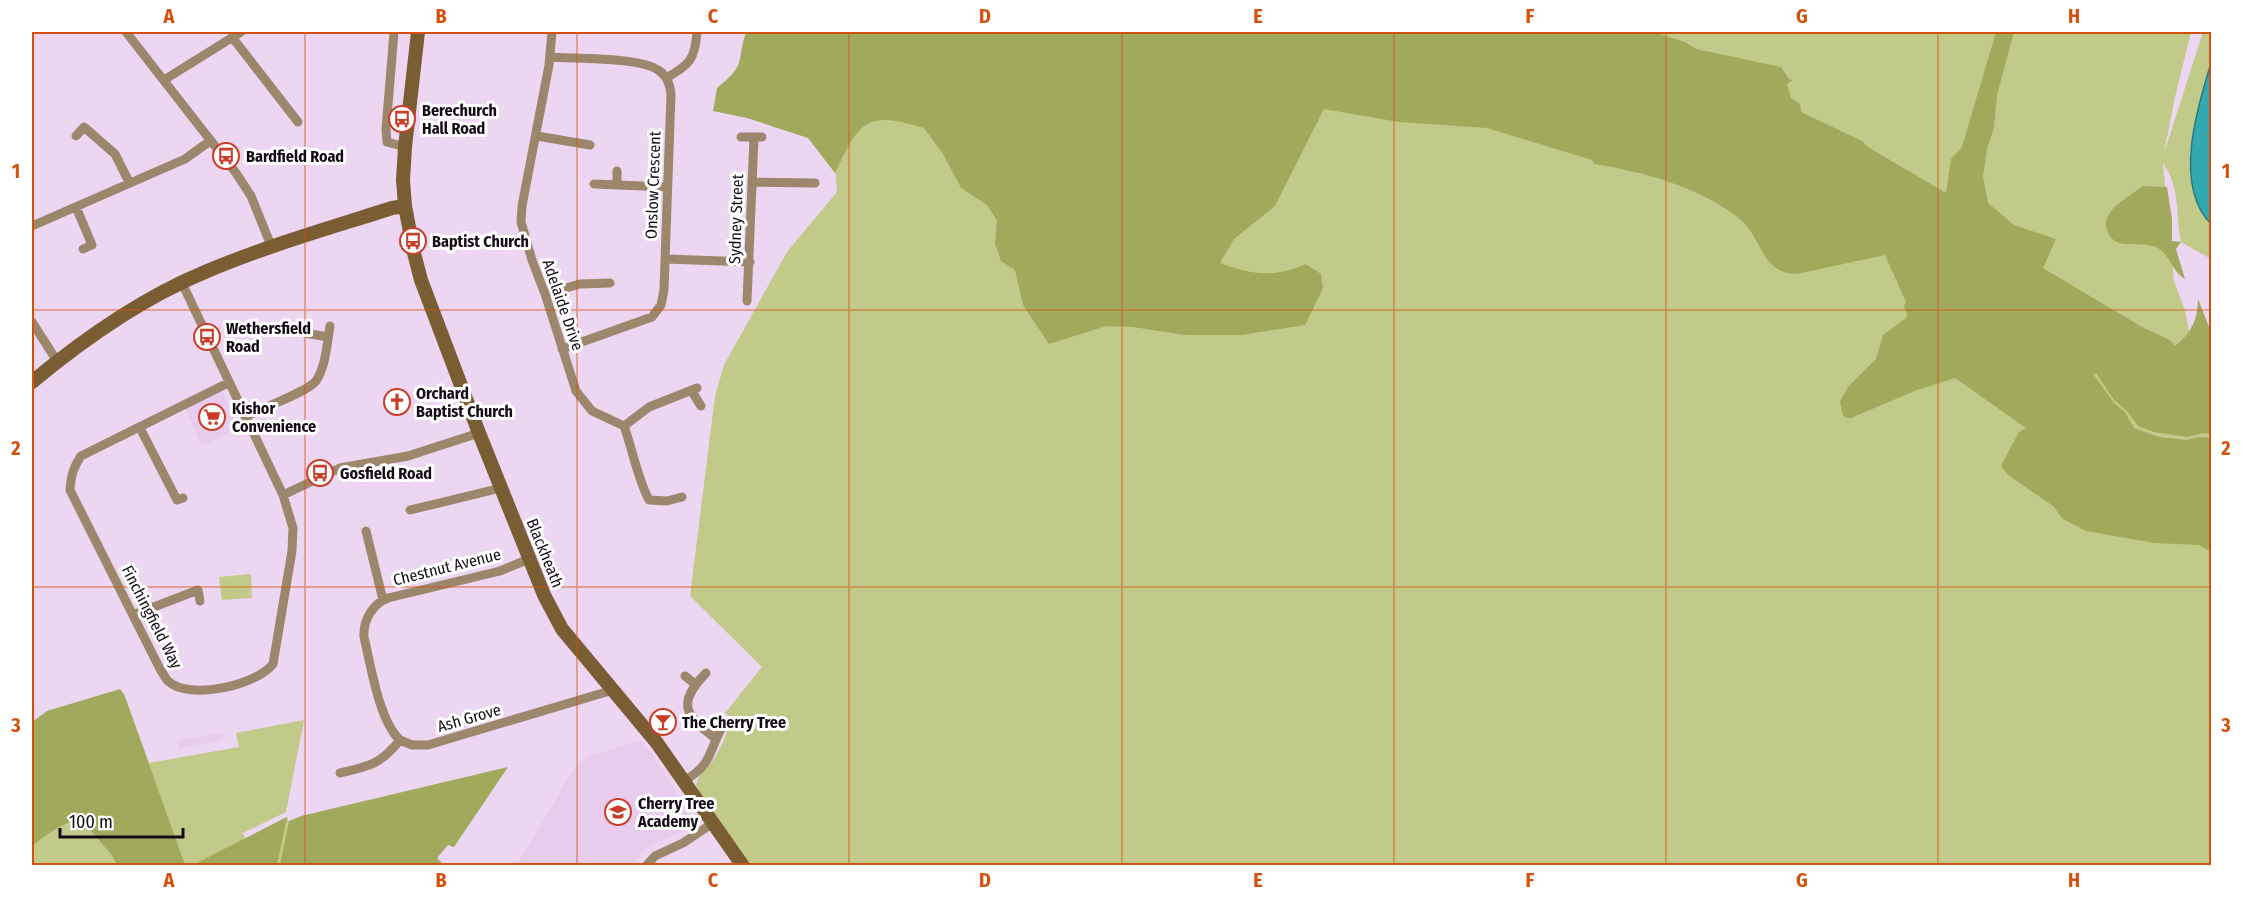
<svg xmlns="http://www.w3.org/2000/svg" width="2243" height="897" font-family="'Fira Sans Condensed',sans-serif">
	<rect width="100%" height="100%" fill="#ecd6f1"/>
	<path fill="#e7ccee" d="M222 390 240 427 202 446 185 408Z
		M222 733 223 740 179 748 177 741Z
		M642 740 665 773 694 823 681 832 647 847 632 865H517L574 768 586 757Z"/>
	<path fill="#c1ca88" d="M753 32H2191L2175 97 2164 153 2203 32H2211V63L2205 83 2190 151 2191 171 2204 216 2211 224V259L2181 242C2175 213 2181 189 2163 163L2174 281 2185 311 2194 356 2211 379V865H750L702 797 696 785C698 774 706 770 712 762 720 750 729 731 731 717L725 713 762 667 690 596 715 396 724 365 787 252 837 192 835 166Z
		M251 574 252 598 222 600 219 577Z
		M124 694 149 763 239 747 236 733 304 720 286 812 243 833 245 839 287 817 295 837 293 865 32 866V725L50 710Z"/>
	<path fill="#a1aa5c" d="M746 32H1653L1685 42 1696 49 1781 67 1789 79 1793 80 1787 84 1791 98 1800 104 1801 112 1862 141 1868 147 1946 193 1951 159 1962 147 1996 32H2014L1997 95 1994 128 1987 149 1983 176 1988 203 2014 225 2056 239 2043 268 2142 327 2170 340 2175 346C2191 334 2198 319 2198 299L2211 332V434L2203 433 2187 437 2154 432 2138 426 2127 411 2114 400 2096 373 2093 374 2115 404 2125 412 2134 428 2159 437 2187 440 2198 437 2211 438V552L2199 545 2154 543 2086 531 2063 519 2053 506 2008 475 2001 466 2019 432 2026 428 1955 378 1917 390 1851 418H1847L1843 416 1840 402 1848 387 1876 359 1883 335 1906 318 1907 314 1904 306 1906 302 1885 255 1797 274C1761 274 1762 237 1740 219 1700 187 1644 172 1594 164L1592 160 1487 128 1399 122 1324 109 1275 206 1234 239 1220 263C1252 275 1274 278 1306 264L1321 274 1323 288 1305 325 1242 335H1186L1133 327 1106 326 1049 344 1023 305 1015 270 1001 261 995 244 997 221 987 205 961 188 943 154 924 128C865 110 860 121 835 173L808 138 747 118 713 111 717 88C747 64 736 63 746 32Z
		M2143 186 2167 187 2172 219V241L2181 242 2176 249 2185 279C2172 272 2170 255 2158 248 2149 243 2135 245 2125 244 2118 243 2113 241 2109 235 2096 212 2128 198 2143 186Z
		M120 689 124 694 185 865H117L112 855 82 821C65 819 44 837 32 846V722L47 711Z
		M508 767 454 847 448 845 437 858 444 865H280L289 821 301 816Z
		M287 817 277 865H193Z"/>
	<path fill="#32a9ae" stroke="#297a80" stroke-width="1.5" d="M2211 63 2212 224H2211C2173 186 2197 108 2211 63Z"/>
	<g fill="none" stroke-linecap="round" stroke-linejoin="round">
		<path stroke="#9c876c" stroke-width="9" d="M126 32 236 173 251 196 272 248
			M394 32 386 129 387 142 405 147
			M552 32 549 65 522 206 521 222 532 260 545 294 576 391 592 411 624 426C633 451 637 477 649 500L667 501 682 497
			M232 37 298 122
			M550 57C576 59 639 57 658 70 667 75 670 85 671 94L664 290 661 305 652 317 562 349
			M666 78C690 65 695 59 697 32
			M164 80 241 32
			M76 136 84 127 115 154 129 182
			M537 136 590 145
			M741 137H762
			M752 182 815 183
			M594 184 667 187
			M617 185V171
			M76 207 92 245 83 249
			M32 226 185 159 210 141
			M666 259 750 262
			M182 283 283 495 293 528 292 551 273 664C257 685 189 701 168 681 165 678 163 673 160 669L70 490C71 476 73 468 81 456L228 383
			M545 294 580 284 610 283
			M747 301 754 138
			M32 322 57 361
			M305 333 328 337
			M691 390 701 406
			M245 417C261 408 306 393 316 381 326 366 327 343 330 326
			M624 426 649 407 697 388
			M140 428 177 500 183 498
			M283 495 340 468 408 456 479 433
			M410 510 501 488
			M366 531 383 600
			M133 615 198 590 200 601
			M706 673C676 704 685 715 716 739
			M685 676 695 684
			M400 740C379 721 371 666 364 637 363 621 372 604 388 598L500 571 529 559
			M340 773C370 766 381 764 400 740L412 745H428L613 690
			M684 781C714 763 707 753 723 726
			M646 866 655 856 683 843 713 823"/>
		<path stroke="#7b5d34" stroke-width="14" d="M418 32 405 147 403 180 405 206 414 253 421 280 479 433 544 595 562 629 657 743 743 866
			M32 382C85 338 142 298 205 272 266 246 330 228 392 208L405 206"/>
	</g>
	<path fill="none" stroke="#d3510d" stroke-width="1.5" stroke-opacity="0.55" d="M305 32V866M577 32V866M849 32V866M1122 32V866M1394 32V866M1666 32V866M1938 32V866M32 310H2212M32 587H2212"/>
	<defs>
		<symbol id="bus-ring" viewBox="-11 -11 22 22"><circle r="9.5" fill="#fff" stroke="#ca3e28" stroke-width="1.5"/><path d="M-5-6H5V4H4V6H2V4H-2V6H-4V4H-5ZM-3.5-4V0h7V-4ZM-3.5 1.2v1.5H-2V1.2ZM2 1.2v1.5H3.5V1.2Z" fill="#ca3e28"/></symbol>
		<symbol id="church-ring" viewBox="-11 -11 22 22"><circle r="9.5" fill="#fff" stroke="#ca3e28" stroke-width="1.5"/><path d="M-1.2-6h2.4v3.5h3.3v2.4h-3.3V6h-2.4V-.1h-3.3v-2.4h3.3Z" fill="#ca3e28"/></symbol>
		<symbol id="supermarket-ring" viewBox="-11 -11 22 22"><circle r="9.5" fill="#fff" stroke="#ca3e28" stroke-width="1.5"/><path d="M-6-5.5h2.5l.6 2H6L4.5 2H-2.5L-4.4-4H-6ZM-1.5 3.2a1.3 1.3 0 1 0 .1 0ZM3 3.2a1.3 1.3 0 1 0 .1 0Z" fill="#ca3e28"/></symbol>
		<symbol id="bar-ring" viewBox="-11 -11 22 22"><circle r="9.5" fill="#fff" stroke="#ca3e28" stroke-width="1.5"/><path d="M-6-5H6L.8 .8V4.5H3.5V6h-7V4.5H-.8V.8Z" fill="#ca3e28"/></symbol>
		<symbol id="school-ring" viewBox="-11 -11 22 22"><circle r="9.5" fill="#fff" stroke="#ca3e28" stroke-width="1.5"/><path d="M0-5L7-2L0 1L-7-2ZM-4 1L0 2.5L4 1V4Q0 6-4 4Z" fill="#ca3e28"/></symbol>
	</defs>
	<g fill-rule="evenodd">
		<use href="#bus-ring" x="387" y="104" width="30" height="30"/>
		<use href="#bus-ring" x="211" y="141" width="30" height="30"/>
		<use href="#bus-ring" x="398" y="226" width="30" height="30"/>
		<use href="#bus-ring" x="192" y="322" width="30" height="30"/>
		<use href="#church-ring" x="382" y="387" width="30" height="30"/>
		<use href="#supermarket-ring" x="197" y="402" width="30" height="30"/>
		<use href="#bus-ring" x="305" y="458" width="30" height="30"/>
		<use href="#bar-ring" x="648" y="707" width="30" height="30"/>
		<use href="#school-ring" x="603" y="797" width="30" height="30"/>
	</g>
	<g text-anchor="middle" dominant-baseline="central" stroke-width="6" stroke-linejoin="round" paint-order="stroke">
		<g font-size="16" font-weight="bold" fill="#140c15" stroke="#fff" text-anchor="start">
			<text x="422" y="110">Berechurch<tspan x="422" dy="18">Hall Road</tspan></text>
			<text x="246" y="156">Bardfield Road</text>
			<text x="432" y="241">Baptist Church</text>
			<text x="226" y="328">Wethersfield<tspan x="226" dy="18">Road</tspan></text>
			<text x="416" y="393">Orchard<tspan x="416" dy="18">Baptist Church</tspan></text>
			<text x="232" y="408">Kishor<tspan x="232" dy="18">Convenience</tspan></text>
			<text x="340" y="473">Gosfield Road</text>
			<text x="682" y="722">The Cherry Tree</text>
			<text x="638" y="803">Cherry Tree<tspan x="638" dy="18">Academy</tspan></text>
		</g>
		<g font-size="16" fill="#140c15" stroke="#fff">
			<text transform="translate(653 185) rotate(-88)">Onslow Crescent</text>
			<text transform="translate(736 219) rotate(-88)">Sydney Street</text>
			<text transform="translate(563 305) rotate(71)">Adelaide Drive</text>
			<text transform="translate(545 553) rotate(68)">Blackheath</text>
			<text transform="translate(447 567) rotate(-14)">Chestnut Avenue</text>
			<text transform="translate(152 617) rotate(63)">Finchingfield Way</text>
			<text transform="translate(469 718) rotate(-16)">Ash Grove</text>
		</g>
	</g>
	<rect width="2243" height="897" fill="none" stroke="#ffffff" stroke-width="66"/>
	<path d="M60 828v9h123v-9" fill="none" stroke="#140c15" stroke-width="3"/>
	<text x="69" y="828" font-size="18" fill="#140c15" stroke="#ffffff" stroke-width="4.5" paint-order="stroke">100 m</text>
	<rect x="33" y="33" width="2177" height="831" fill="none" stroke="#d3510d" stroke-width="2"/>
	<g font-size="20" text-anchor="middle" font-weight="bold" fill="#d3510d">
		<text x="169" y="23">A</text>
		<text x="441" y="23">B</text>
		<text x="713" y="23">C</text>
		<text x="985" y="23">D</text>
		<text x="1258" y="23">E</text>
		<text x="1530" y="23">F</text>
		<text x="1802" y="23">G</text>
		<text x="2074" y="23">H</text>
		<text x="16" y="178">1</text>
		<text x="2226" y="178">1</text>
		<text x="16" y="455">2</text>
		<text x="2226" y="455">2</text>
		<text x="16" y="732">3</text>
		<text x="2226" y="732">3</text>
		<text x="169" y="887">A</text>
		<text x="441" y="887">B</text>
		<text x="713" y="887">C</text>
		<text x="985" y="887">D</text>
		<text x="1258" y="887">E</text>
		<text x="1530" y="887">F</text>
		<text x="1802" y="887">G</text>
		<text x="2074" y="887">H</text>
	</g>
</svg>
